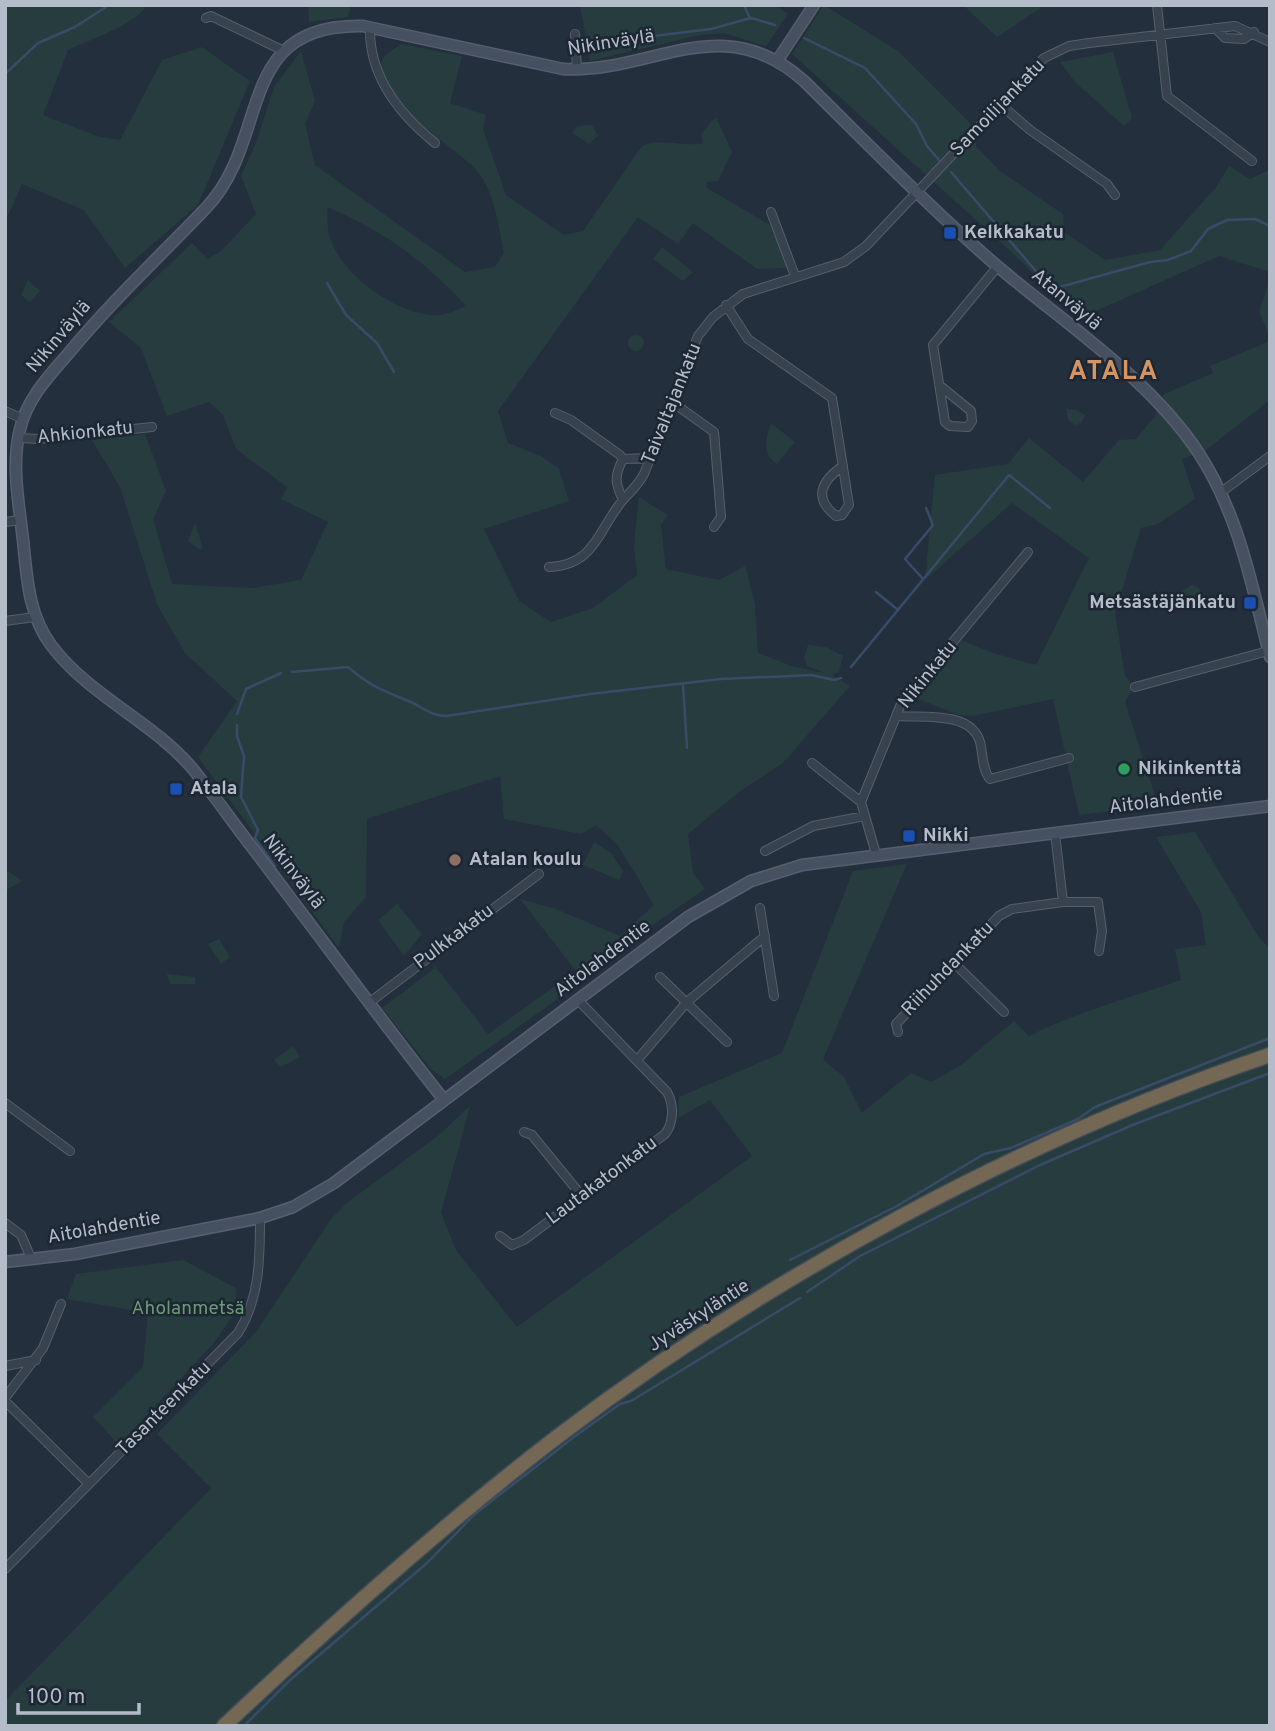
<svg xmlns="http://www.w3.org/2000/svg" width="1275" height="1731" font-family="Overpass,sans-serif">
	<rect width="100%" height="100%" fill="#242f3e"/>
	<path fill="#263c3f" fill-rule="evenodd" d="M5 5H147C135 25 89 40 68 50L43 115 100 137 120 140 162 60 202 47 250 81 198 205 125 268 84 210 22 184 5 222Z
		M308 5H351L348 17 309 22Z
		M580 5H775L788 14 766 46 724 33 700 35 590 61Z
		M824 5 898 51 974 127 976 146 1000 171 1063 214 1064 232 1105 260 1160 250 1216 187 1229 166 1250 179 1269 170 1270 272 1219 256 1078 319 1018 258 792 54Z
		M963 5H1045L997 37Z
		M401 44 462 56 450 103 486 115 483 129 506 195 564 235 583 231 642 146C663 137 682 148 703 143L701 134 716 117 732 152 718 181 706 182 707 188 770 225 788 268 757 269 693 223 678 244 638 217 498 411 508 443 541 456 559 469 569 501 484 529 519 601 551 622 593 608 637 575 634 545 639 497 668 515 661 525 666 569 719 580 745 566 755 604 758 653 792 666 828 674 807 666 804 658 808 645 826 647 843 656 839 672 832 675 850 686 783 763 739 792 688 834 693 873 705 889 635 937 579 984 445 1079 431 1069 382 1008 435 968 431 961 488 1034 576 971 520 899 556 909 620 936 654 905 618 845 596 825 581 834 504 819 500 776 367 819 366 897 344 922 339 948 198 757 237 701 185 653 157 604 120 487 92 440 145 434 166 491 153 519 172 584 253 588 301 580 328 522 281 499 287 487 236 449 223 415 209 402 167 416 141 348 109 322 192 243 208 259 221 251 256 214 241 176 256 143 274 87 301 51 315 101 305 124 315 165 465 272 495 267 504 253C498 225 496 196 478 172 461 149 360 93 384 57 388 52 396 48 401 44ZM327 207C384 231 425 261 466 306 458 309 449 314 440 315 400 318 338 274 329 234 327 226 328 216 327 207Z
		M1113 52 1132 118 1124 126 1075 82 1060 62Z
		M592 125 598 136 589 144 572 133 577 126Z
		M662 247 693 272 683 281 653 259Z
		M1270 279V337L1259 312Z
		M28 280 40 291 30 302 21 295Z
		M628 343a8 8 0 1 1 16 0a8 8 0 1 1-16 0Z
		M1270 341V400L1206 450 1182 459 1195 499 1158 524 1141 528 1115 613 1125 676 1134 687 1125 702 1158 805 1079 815 1053 699 973 716 959 715 913 697 961 640 993 653 1036 665 1089 558 1012 503 925 580 935 475 1008 464 1029 438 1083 482 1119 440 1136 439 1155 416 1164 394 1213 373 1210 366Z
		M1066 409 1077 410 1085 415 1081 423 1075 425 1068 420Z
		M771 423 795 442 777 464C761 453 766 439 771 423Z
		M195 523 203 548 200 550 188 541Z
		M1192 585 1199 588 1203 598 1186 608 1172 596Z
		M1195 832 1260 939 1270 948V1726H5V1701L211 1488 157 1434 256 1332 331 1219 348 1202 439 1135 470 1106 441 1213 456 1250 517 1327 752 1156 710 1100 678 1118 679 1097 782 1053 853 871 907 864 823 1059 844 1077 862 1113 911 1073 931 1082 960 1066 1014 1021 1029 1036C1077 1012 1129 998 1181 980L1175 949 1206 945 1201 912 1156 837Z
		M594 842 611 853 623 871 619 880 583 865Z
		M5 869 22 881 5 891Z
		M397 904 422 934 404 956 378 920Z
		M219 939 230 957 221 964 208 944Z
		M167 974 195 977V984H170Z
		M293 1046 300 1057 280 1067 274 1060Z
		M183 1260 236 1288 237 1310 213 1344 119 1445 93 1417 143 1367 148 1313 67 1299 76 1274Z"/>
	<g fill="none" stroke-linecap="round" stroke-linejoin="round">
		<path stroke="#394c67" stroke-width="2.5" d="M744 5 750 18
			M804 38 865 68 916 124 927 146 939 160
			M624 47 654 36 711 29 751 18 775 25
			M5 74 38 43 75 27 109 5
			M951 172 1046 283 1056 288 1150 262 1168 260 1191 251 1208 229 1227 220 1255 219 1270 226
			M327 283 346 315 377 343 394 372
			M923 579 905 559 933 525 926 508
			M876 592 898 610
			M851 667 1009 475 1050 508
			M292 672 348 667C373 688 382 690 411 702 424 708 431 716 446 716L590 694 721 679 812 675 834 680 841 678
			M683 685 687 748
			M237 714 246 689 281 673
			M237 725V736L244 756 241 797 258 830 255 838 275 866
			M790 1260 897 1206 984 1154 1011 1148 1078 1119 1095 1107 1270 1038
			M807 1292 860 1256 1040 1165 1135 1124 1270 1073
			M244 1726 290 1680 427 1563 475 1514 574 1437 620 1404 631 1401 800 1298"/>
		<defs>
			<path id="street" d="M1157 5 1167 96 1252 161
				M206 18 211 16 284 51
				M370 28C369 76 399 114 435 143
				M1215 28 1225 38 1244 39 1254 32
				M575 34 577 69
				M1000 104 1030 130 1107 184 1115 195
				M771 212 795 276
				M726 305 748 339 832 398 849 505 842 515 836 516C813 498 821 481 843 466
				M939 385 971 411 972 421 968 427 950 426 945 422 933 345 998 266
				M672 402 714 432 721 517 714 527
				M5 411 23 419
				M555 413 571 420 620 455 623 459C614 476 615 483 623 500
				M18 438 39 439 152 427
				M623 459 650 458
				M1220 493 1270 456
				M5 522 21 520
				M549 567C596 565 598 529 623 500 631 491 638 485 644 474L698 336 713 317 743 294 844 262 866 246 1044 58 1069 46 1089 43 1235 26 1270 42
				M5 621 35 617
				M1135 687 1268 651
				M897 716C923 718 971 711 980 742 983 754 982 770 990 779L1069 758
				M812 763 861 802
				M765 851 813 826 865 816
				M876 854 861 802 901 704 1028 552
				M1063 902H1098L1102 931 1099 951
				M760 908 774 996
				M954 963 1004 1012
				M660 977 727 1042
				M370 1002 539 874
				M898 1032 896 1024 999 916 1012 909 1063 902 1055 833
				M638 1059 687 1002 765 936
				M5 1103 70 1151
				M524 1132 532 1135 581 1195
				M5 1223 21 1235 31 1258
				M500 1236 512 1245 524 1240 665 1134C674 1123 674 1104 667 1092L578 1000
				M5 1366 36 1360
				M5 1398 43 1348 61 1304
				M5 1401 89 1484
				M5 1569 238 1333C260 1298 260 1258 260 1218"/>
			<path id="secondary" d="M777 61 814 5
				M444 1100C379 1018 318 934 255 851 234 824 214 795 192 768 152 721 88 695 51 645 28 614 27 577 23 540 19 504 11 465 20 429 27 399 48 377 68 354 111 302 159 257 206 208 272 139 233 23 363 26L563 69C653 74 721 7 804 81 867 143 929 207 996 265 1063 322 1149 378 1198 452 1239 514 1252 586 1270 657
				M5 1262 75 1254 260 1218 293 1207 334 1183 688 917 751 881 802 865 1270 806"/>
			<path id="highway" d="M224 1726C331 1625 440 1527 557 1437 764 1279 1023 1138 1270 1055"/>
		</defs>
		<use href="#street" stroke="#565f6c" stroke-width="10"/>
		<use href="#secondary" stroke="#565f6c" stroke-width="13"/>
		<use href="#highway" stroke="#434c59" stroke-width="17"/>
		<use href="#street" stroke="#38414e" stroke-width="8"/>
		<use href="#secondary" stroke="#465061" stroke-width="10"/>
		<use href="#highway" stroke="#746855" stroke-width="14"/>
	</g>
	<g fill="#1a4fb4" stroke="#1d2633" stroke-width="2.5">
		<rect x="943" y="226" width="14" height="14" rx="3.5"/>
		<rect x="1243" y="596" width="14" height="14" rx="3.5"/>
		<rect x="169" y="782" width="14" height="14" rx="3.5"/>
		<rect x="902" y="829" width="14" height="14" rx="3.5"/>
	</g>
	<circle fill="#2e9e5b" stroke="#1d2633" stroke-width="2.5" cx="1124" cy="769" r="7"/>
	<circle fill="#8d6e63" stroke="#1d2633" stroke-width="2.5" cx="455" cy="860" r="7"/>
	<g text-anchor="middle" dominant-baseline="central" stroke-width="5" stroke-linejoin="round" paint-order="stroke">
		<g font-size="19" fill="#b4bcc9" stroke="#1d2633">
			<text transform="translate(611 43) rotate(-9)">Nikinväylä</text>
			<text transform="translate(998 108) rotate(-46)">Samoilijankatu</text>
			<text transform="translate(1066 300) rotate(40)">Atanväylä</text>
			<text transform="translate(59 337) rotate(-50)">Nikinväylä</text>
			<text transform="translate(672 404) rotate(-68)">Taivaltajankatu</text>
			<text transform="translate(85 433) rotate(-6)">Ahkionkatu</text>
			<text transform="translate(928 675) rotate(-51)">Nikinkatu</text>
			<text transform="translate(1166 801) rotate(-7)">Aitolahdentie</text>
			<text transform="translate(293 872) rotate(53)">Nikinväylä</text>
			<text transform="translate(454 937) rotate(-37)">Pulkkakatu</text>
			<text transform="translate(603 959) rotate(-37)">Aitolahdentie</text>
			<text transform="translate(948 969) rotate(-46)">Riihuhdankatu</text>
			<text transform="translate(602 1181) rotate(-37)">Lautakatonkatu</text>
			<text transform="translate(104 1228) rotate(-10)">Aitolahdentie</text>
			<text transform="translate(699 1316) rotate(-33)">Jyväskyläntie</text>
			<text transform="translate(164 1409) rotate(-45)">Tasanteenkatu</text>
		</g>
		<g font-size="19" font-weight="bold" fill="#b4bcc9" stroke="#1d2633" text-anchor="start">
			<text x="964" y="233">Kelkkakatu</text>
			<text x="1236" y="603" text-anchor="end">Metsästäjänkatu</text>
			<text x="1138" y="769">Nikinkenttä</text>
			<text x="190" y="789">Atala</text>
			<text x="923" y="836">Nikki</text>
			<text x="469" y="860">Atalan koulu</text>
		</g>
		<g font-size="19" fill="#6b9a76" stroke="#1d2633">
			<text x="188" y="1309">Aholanmetsä</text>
		</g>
		<g font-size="26" font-weight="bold" letter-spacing="2" fill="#d59563" stroke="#1d2633">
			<text x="1114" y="372">ATALA</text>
		</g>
	</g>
	<rect width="1275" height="1731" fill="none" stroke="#b4bcc9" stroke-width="14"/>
	<path d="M18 1703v10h121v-10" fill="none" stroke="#b4bcc9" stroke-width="3.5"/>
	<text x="28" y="1703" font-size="21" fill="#b4bcc9" stroke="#1d2633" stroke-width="5" paint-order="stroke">100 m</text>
</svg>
